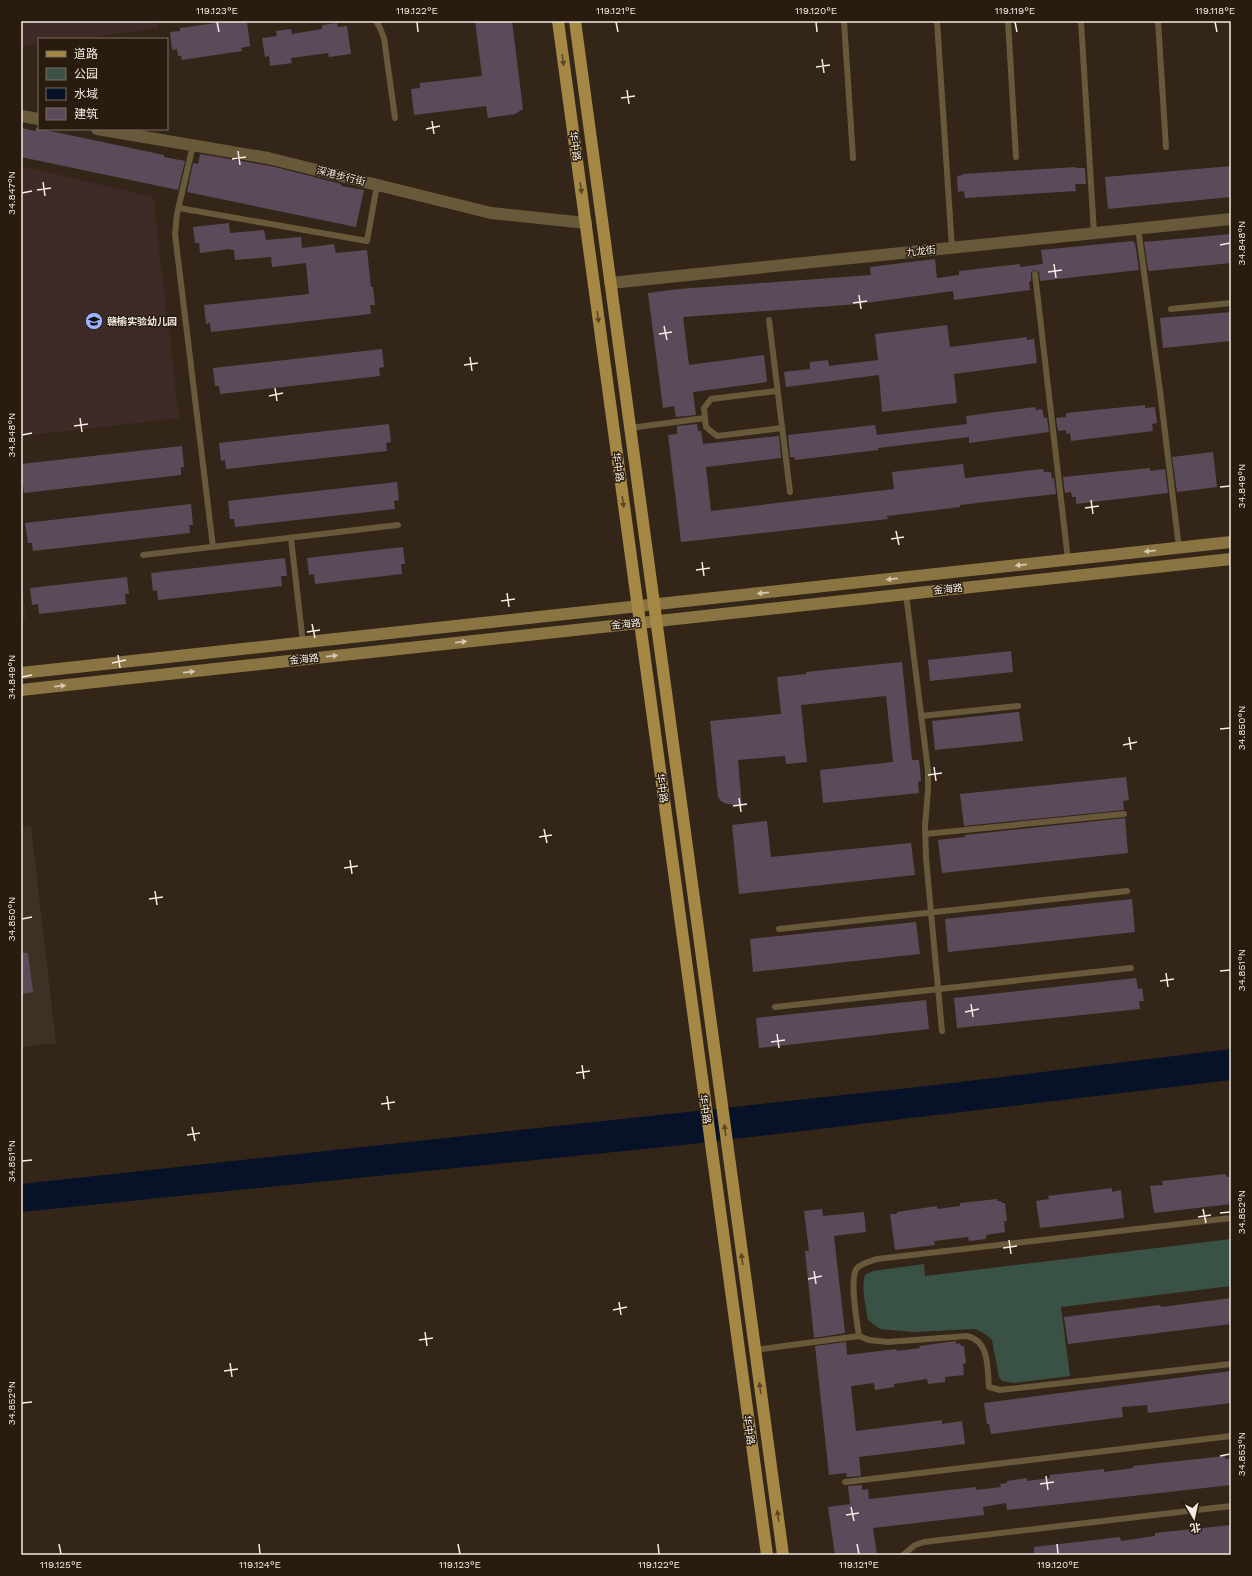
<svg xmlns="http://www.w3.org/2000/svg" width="1252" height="1576" font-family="'Work Sans','Noto Sans SC',sans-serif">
	<rect width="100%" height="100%" fill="#332618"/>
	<path fill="#3e2d19" d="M21 574 26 619H21Z"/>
	<path fill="#3e2b27" d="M21 21H158V28L77 39H39V44L21 47Z
		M21 166 153 197 179 418 21 436Z"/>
	<path fill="#3e3124" d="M31 826 56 1043 21 1047V827Z"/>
	<path fill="#3a5246" d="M1231 1239V1286L1061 1307 1070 1376 1013 1383 1002 1381 999 1377 992 1340 985 1334 976 1329 914 1332 880 1329 868 1320C866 1306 861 1289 865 1275L873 1271 924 1264 925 1276Z"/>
	<path fill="#071128" d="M1231 1049V1080L683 1145 21 1212V1184L927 1086Z"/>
	<path fill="#5b4b5a" d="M230 21H239V23L247 22 250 46 241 48 242 51 182 60 181 56H178L177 49 172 50 170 32 180 31V28Z
		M475 21H512L523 109 515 114 488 118 486 106 414 115 411 89 420 88V83L482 76Z
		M337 23 338 27 347 26 351 54 329 57 328 53 291 58 292 63 270 66 269 56 265 57 262 38 277 36 276 31 291 29 292 34 322 29V25Z
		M21 128 35 131 36 128 164 155V157L185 161 178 190 21 157Z
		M200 154 271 166 341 184V186L364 190 356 227 187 192 193 163 198 164Z
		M1231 166V197L1108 209 1105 177Z
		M1076 167V168H1085L1086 184H1075L1076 191 965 198 964 191 958 192 957 176 963 175V174Z
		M229 223 230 233 264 230 266 240 301 237 302 248 334 244 336 253 367 250 371 287H373L375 305H370L371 314 211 332 210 323 206 324 204 305 309 294 306 263 272 267 271 257 235 260 234 250H231V249L200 253 199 243H195L193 227Z
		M1231 234V263L1149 271 1148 269 1144 242Z
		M1133 241 1134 243H1135L1139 270 1040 281 1039 272 1034 270 1031 273V281L1029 282 1030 290 954 300 953 291 858 304 683 317 689 365 764 355 767 382 693 392 696 415 676 417 674 406 663 408 648 293 679 289 871 275 870 267 935 259 937 278 959 275V271L1020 264V267L1043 264 1041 250Z
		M1231 312V341L1163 348 1160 318Z
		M947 325 950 347 1027 337V340L1034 339 1037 363 954 374 957 403 882 412 879 375 786 387 784 372 810 369V362L828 360 829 366 878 360 875 334Z
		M382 349 384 367 379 368 380 376 220 394 219 386H215L213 368Z
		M1145 405V408L1155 407 1157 423 1152 424 1153 431 1071 441 1070 433 1066 434V430L1058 431 1056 418 1066 417V413Z
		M1035 407 1036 410 1042 409 1044 418H1047L1049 432 969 443V437L878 448V450L795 460 794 457H790L788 435 875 425 877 435 967 424 966 416Z
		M389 424 391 442 386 443 387 451 226 469 225 460 221 461 219 443Z
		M697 424 698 431H701L703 444 779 436 781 458 706 467 711 511 894 489 892 472 963 464 965 478 1043 469 1044 472H1051L1052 479 1054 478 1056 494 960 505V507L887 516 888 519 681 542 668 435 677 434V426Z
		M182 446 184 467H181V475L24 493 23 485H21V464Z
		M1213 452 1217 487 1177 492 1172 457Z
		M1150 468V471L1165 469 1168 493 1076 504V497H1072L1071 492 1065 493 1063 477Z
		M397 482 399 500 394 501 395 509 235 527 234 519H230L228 501Z
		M191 504 193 525H189L190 533 33 551 32 543H28L25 523Z
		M403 547 405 564H401L402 574 315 584 314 574 309 575 307 558Z
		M285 558 287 576H281L282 586 158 600 157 590 153 591 151 573Z
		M127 577 129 594H125L126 604 39 614 38 604 32 605 30 588Z
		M1011 651 1013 672 930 681 928 660Z
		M902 662 912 760H919L921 781 918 782 919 793 823 803 820 770 893 762 886 696 801 705 807 762 786 764 785 756 738 760 742 807 724 803 721 801 718 797 710 721 781 714 777 677 806 674V672Z
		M1019 712 1023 741 935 750 932 721Z
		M1126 777 1129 800 1123 801 1124 810 964 826 960 794Z
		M1125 818 1128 853 942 873 938 840 965 837V835Z
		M767 821 771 857 911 843 915 875 739 894 732 825Z
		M1132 899 1135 932 948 952 945 919Z
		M916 922 920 954 753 972 750 939Z
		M21 953H28L33 992 21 994Z
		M1136 978 1138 989 1142 988 1144 1001H1139L1140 1009 957 1028 954 998Z
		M926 1000 929 1029 759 1048 756 1018Z
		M1226 1174V1177L1231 1176V1204L1154 1213 1150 1186 1163 1185 1162 1181Z
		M1112 1188V1192L1121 1190 1124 1218 1040 1228 1036 1201 1049 1199 1048 1196Z
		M997 1199V1201H1001L1002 1203H1005L1007 1221H1004L1005 1232 986 1235V1239L969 1241 968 1237 934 1241 935 1245 895 1250 890 1214H897V1212L937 1206V1209L960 1206V1203Z
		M822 1209 823 1216 864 1212 866 1232 834 1236 845 1333 814 1338 805 1251H809L804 1211Z
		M1231 1298V1324L1068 1344 1064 1317 1160 1305 1161 1307Z
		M956 1341V1344L960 1343 961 1346H964L966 1363 963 1364 964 1375 945 1377V1382L928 1384 927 1379 894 1384V1387L875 1390 874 1383 851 1386 856 1431 942 1420V1424L962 1421 965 1444 859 1457 861 1476 847 1477 846 1473 829 1475 815 1346 846 1342 847 1355 896 1349 897 1351 920 1348 919 1346Z
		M1231 1371V1403L1148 1413 1147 1405 1122 1407 1123 1417 991 1434 989 1424H987L984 1403Z
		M1225 1456V1459L1231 1458V1485L1007 1510 1006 1503 983 1507 984 1515 873 1528 877 1555H835L828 1507 850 1504 848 1486 862 1485V1490L868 1489 869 1499 976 1487V1490L1001 1487 1000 1484 1007 1483V1481L1027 1478V1481L1050 1478V1475L1104 1469V1472L1133 1468V1466Z
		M1231 1525V1554L1034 1555V1547L1120 1537 1121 1541 1155 1536V1533Z"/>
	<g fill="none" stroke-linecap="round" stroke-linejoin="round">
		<path stroke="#67593a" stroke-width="6" d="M376 21 380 28 384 38 395 118
			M844 21 853 158
			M937 21 952 248
			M1008 21 1016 157
			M1081 21 1094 233
			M1158 21 1166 147
			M193 145 177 214 175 234 213 547
			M179 208 367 241 377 185
			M1138 228 1160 391 1179 548
			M1035 274 1068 560
			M1171 309 1231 303
			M769 320 790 492
			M777 391 711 399 704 408 706 427 717 436 782 428
			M630 428 705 418
			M291 538 303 643
			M143 555 398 525
			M906 594 928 770V790L925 826 926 858 942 1031
			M921 716 1018 706
			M925 834 1124 814
			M779 929 1127 891
			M775 1007 1131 968
			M859 1336C857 1322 849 1278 857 1268 862 1263 871 1261 877 1259L1231 1218
			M755 1350 859 1336 869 1340 888 1342 967 1336C990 1341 987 1368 989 1387L1000 1390 1231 1364
			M845 1482 1231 1436
			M903 1555 915 1545 924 1542 1231 1506"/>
		<path stroke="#67593a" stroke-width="12" d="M21 116 39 119
			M97 129 268 158 491 213 586 223
			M610 283 1231 219"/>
		<path stroke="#8a7441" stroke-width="12" d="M21 673 1231 542
			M21 690 1231 559"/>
		<path stroke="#a58844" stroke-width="12" d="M558 21 767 1555
			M575 21 783 1555"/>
	</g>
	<defs><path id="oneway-solid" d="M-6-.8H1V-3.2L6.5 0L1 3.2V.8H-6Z"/></defs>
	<g fill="#5b4724">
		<use href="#oneway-solid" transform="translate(563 60) rotate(82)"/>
		<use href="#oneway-solid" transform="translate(581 188) rotate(82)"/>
		<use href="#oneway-solid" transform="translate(598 317) rotate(82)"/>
		<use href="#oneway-solid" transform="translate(623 502) rotate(82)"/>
		<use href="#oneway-solid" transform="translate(725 1130) rotate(-98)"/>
		<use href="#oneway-solid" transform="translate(742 1259) rotate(-98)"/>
		<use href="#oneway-solid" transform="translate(760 1388) rotate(-98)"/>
		<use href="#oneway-solid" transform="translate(778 1516) rotate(-98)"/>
	</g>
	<g fill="#d4c8b2">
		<use href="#oneway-solid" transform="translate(1150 551) rotate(174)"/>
		<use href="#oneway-solid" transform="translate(1021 565) rotate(174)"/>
		<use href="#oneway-solid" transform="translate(892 579) rotate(174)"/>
		<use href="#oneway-solid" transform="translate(763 593) rotate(174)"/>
		<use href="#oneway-solid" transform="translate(461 642) rotate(-6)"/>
		<use href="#oneway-solid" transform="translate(332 656) rotate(-6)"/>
		<use href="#oneway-solid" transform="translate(189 672) rotate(-6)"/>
		<use href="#oneway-solid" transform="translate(60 686) rotate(-6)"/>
	</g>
	<path fill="none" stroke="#f4ece2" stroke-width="1.5" d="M217 22 219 32M417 22 418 32M616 22 618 32M816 22 817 32M1015 22 1017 32M1215 22 1217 32M822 59 824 73M816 67 830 65M627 90 629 104M621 98 635 96M432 121 434 134M426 129 440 126M238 151 240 165M232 159 246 157M43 182 45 196M37 190 51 188M22 193 32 191M1220 245 1230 243M1054 264 1056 278M1048 272 1062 270M859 295 861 309M853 303 867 301M664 326 667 340M659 334 672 332M470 357 472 371M464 365 478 363M275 388 277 401M269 396 283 393M80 418 82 432M74 426 88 424M22 435 32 433M1220 487 1230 486M1091 500 1093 514M1085 508 1099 506M896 531 899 545M891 539 904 537M702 562 704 576M696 570 710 568M507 593 509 607M501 601 515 599M312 624 315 638M307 632 320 630M118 655 120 668M112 663 126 660M22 677 32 675M1220 729 1230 728M1129 737 1131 750M1123 745 1137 742M934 767 936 781M928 775 942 773M739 798 741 812M733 806 747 804M544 829 547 843M539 837 552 835M350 860 352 874M344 868 358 866M155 891 157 905M149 899 163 897M22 919 32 917M1220 971 1230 970M1166 973 1168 987M1160 981 1174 979M971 1004 973 1017M965 1012 979 1009M777 1034 779 1048M771 1042 785 1040M582 1065 584 1079M576 1073 590 1071M387 1096 389 1110M381 1104 395 1102M192 1127 195 1141M187 1135 200 1133M22 1161 32 1160M1203 1209 1206 1223M1220 1213 1230 1212M1198 1217 1211 1215M1009 1240 1011 1254M1003 1248 1017 1246M814 1271 816 1284M808 1279 822 1276M619 1302 621 1315M613 1310 627 1307M425 1332 427 1346M419 1340 433 1338M230 1363 232 1377M224 1371 238 1369M22 1403 32 1402M1220 1456 1230 1454M1046 1476 1048 1490M1040 1484 1054 1482M851 1507 854 1521M846 1515 859 1513M59 1544 61 1554M259 1544 260 1554M458 1544 460 1554M658 1544 659 1554M857 1544 859 1554M1057 1544 1058 1554"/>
	<defs>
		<symbol id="school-disc" viewBox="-11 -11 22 22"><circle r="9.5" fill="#9eb3fd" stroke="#291c0e"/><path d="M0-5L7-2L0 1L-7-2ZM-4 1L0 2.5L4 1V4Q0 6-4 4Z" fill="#111"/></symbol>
	</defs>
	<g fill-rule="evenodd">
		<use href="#school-disc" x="84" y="311" width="20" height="20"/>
	</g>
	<g text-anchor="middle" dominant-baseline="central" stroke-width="3" stroke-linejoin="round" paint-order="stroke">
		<g font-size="10" fill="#f4ece2" stroke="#291c0e">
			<text transform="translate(575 146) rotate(82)">华中路</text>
			<text transform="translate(341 176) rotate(14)">深港步行街</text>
			<text transform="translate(921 251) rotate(-6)">九龙街</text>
			<text transform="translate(618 467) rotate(82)">华中路</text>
			<text transform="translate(948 589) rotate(-6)">金海路</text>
			<text transform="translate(626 624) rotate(-6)">金海路</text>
			<text transform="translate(304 659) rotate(-6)">金海路</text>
			<text transform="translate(662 788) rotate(82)">华中路</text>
			<text transform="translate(705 1109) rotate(82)">华中路</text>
			<text transform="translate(749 1430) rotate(82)">华中路</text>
		</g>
		<g font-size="10" font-weight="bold" fill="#f4ece2" stroke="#291c0e" text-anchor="start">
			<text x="107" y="321">赣榆实验幼儿园</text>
		</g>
	</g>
	<rect width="1252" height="1576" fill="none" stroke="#291c0e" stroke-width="44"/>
	<rect x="38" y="38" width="130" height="92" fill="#291c0e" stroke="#7a6f63"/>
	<rect x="46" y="51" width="20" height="6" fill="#a58844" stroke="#7a6f63"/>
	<text x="74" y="58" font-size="12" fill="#f4ece2">道路</text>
	<rect x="46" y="68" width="20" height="12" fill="#3a5246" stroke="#7a6f63"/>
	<text x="74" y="78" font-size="12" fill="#f4ece2">公园</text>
	<rect x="46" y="88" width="20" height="12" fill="#071128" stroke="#7a6f63"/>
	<text x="74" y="98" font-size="12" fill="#f4ece2">水域</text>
	<rect x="46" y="108" width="20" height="12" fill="#5b4b5a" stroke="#7a6f63"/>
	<text x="74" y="118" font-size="12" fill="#f4ece2">建筑</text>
	<g transform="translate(1194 1518) rotate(171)" stroke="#291c0e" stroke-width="3" paint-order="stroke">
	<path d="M0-3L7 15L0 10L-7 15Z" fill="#f4ece2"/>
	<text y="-6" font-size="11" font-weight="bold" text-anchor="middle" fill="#f4ece2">北</text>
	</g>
	<rect x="22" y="22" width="1208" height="1532" fill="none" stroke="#f4ece2" stroke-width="1.5"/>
	<g font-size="10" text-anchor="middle" fill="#f4ece2">
		<text x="217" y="14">119.123°E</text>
		<text x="417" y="14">119.122°E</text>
		<text x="616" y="14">119.121°E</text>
		<text x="816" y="14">119.120°E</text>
		<text x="1015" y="14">119.119°E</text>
		<text x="1215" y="14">119.118°E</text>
		<text transform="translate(11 193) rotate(-90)" y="4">34.847°N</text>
		<text transform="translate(1241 243) rotate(-90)" y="4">34.848°N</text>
		<text transform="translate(11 435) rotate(-90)" y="4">34.848°N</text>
		<text transform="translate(1241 486) rotate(-90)" y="4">34.849°N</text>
		<text transform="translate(11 677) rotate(-90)" y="4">34.849°N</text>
		<text transform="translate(1241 728) rotate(-90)" y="4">34.850°N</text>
		<text transform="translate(11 919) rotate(-90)" y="4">34.850°N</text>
		<text transform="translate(1241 970) rotate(-90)" y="4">34.851°N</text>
		<text transform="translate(11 1161) rotate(-90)" y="4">34.851°N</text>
		<text transform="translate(1241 1212) rotate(-90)" y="4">34.852°N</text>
		<text transform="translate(11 1403) rotate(-90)" y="4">34.852°N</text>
		<text transform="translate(1241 1454) rotate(-90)" y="4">34.853°N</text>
		<text x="61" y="1568">119.125°E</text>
		<text x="260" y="1568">119.124°E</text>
		<text x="460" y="1568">119.123°E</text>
		<text x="659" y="1568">119.122°E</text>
		<text x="859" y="1568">119.121°E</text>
		<text x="1058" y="1568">119.120°E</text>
	</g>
</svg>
